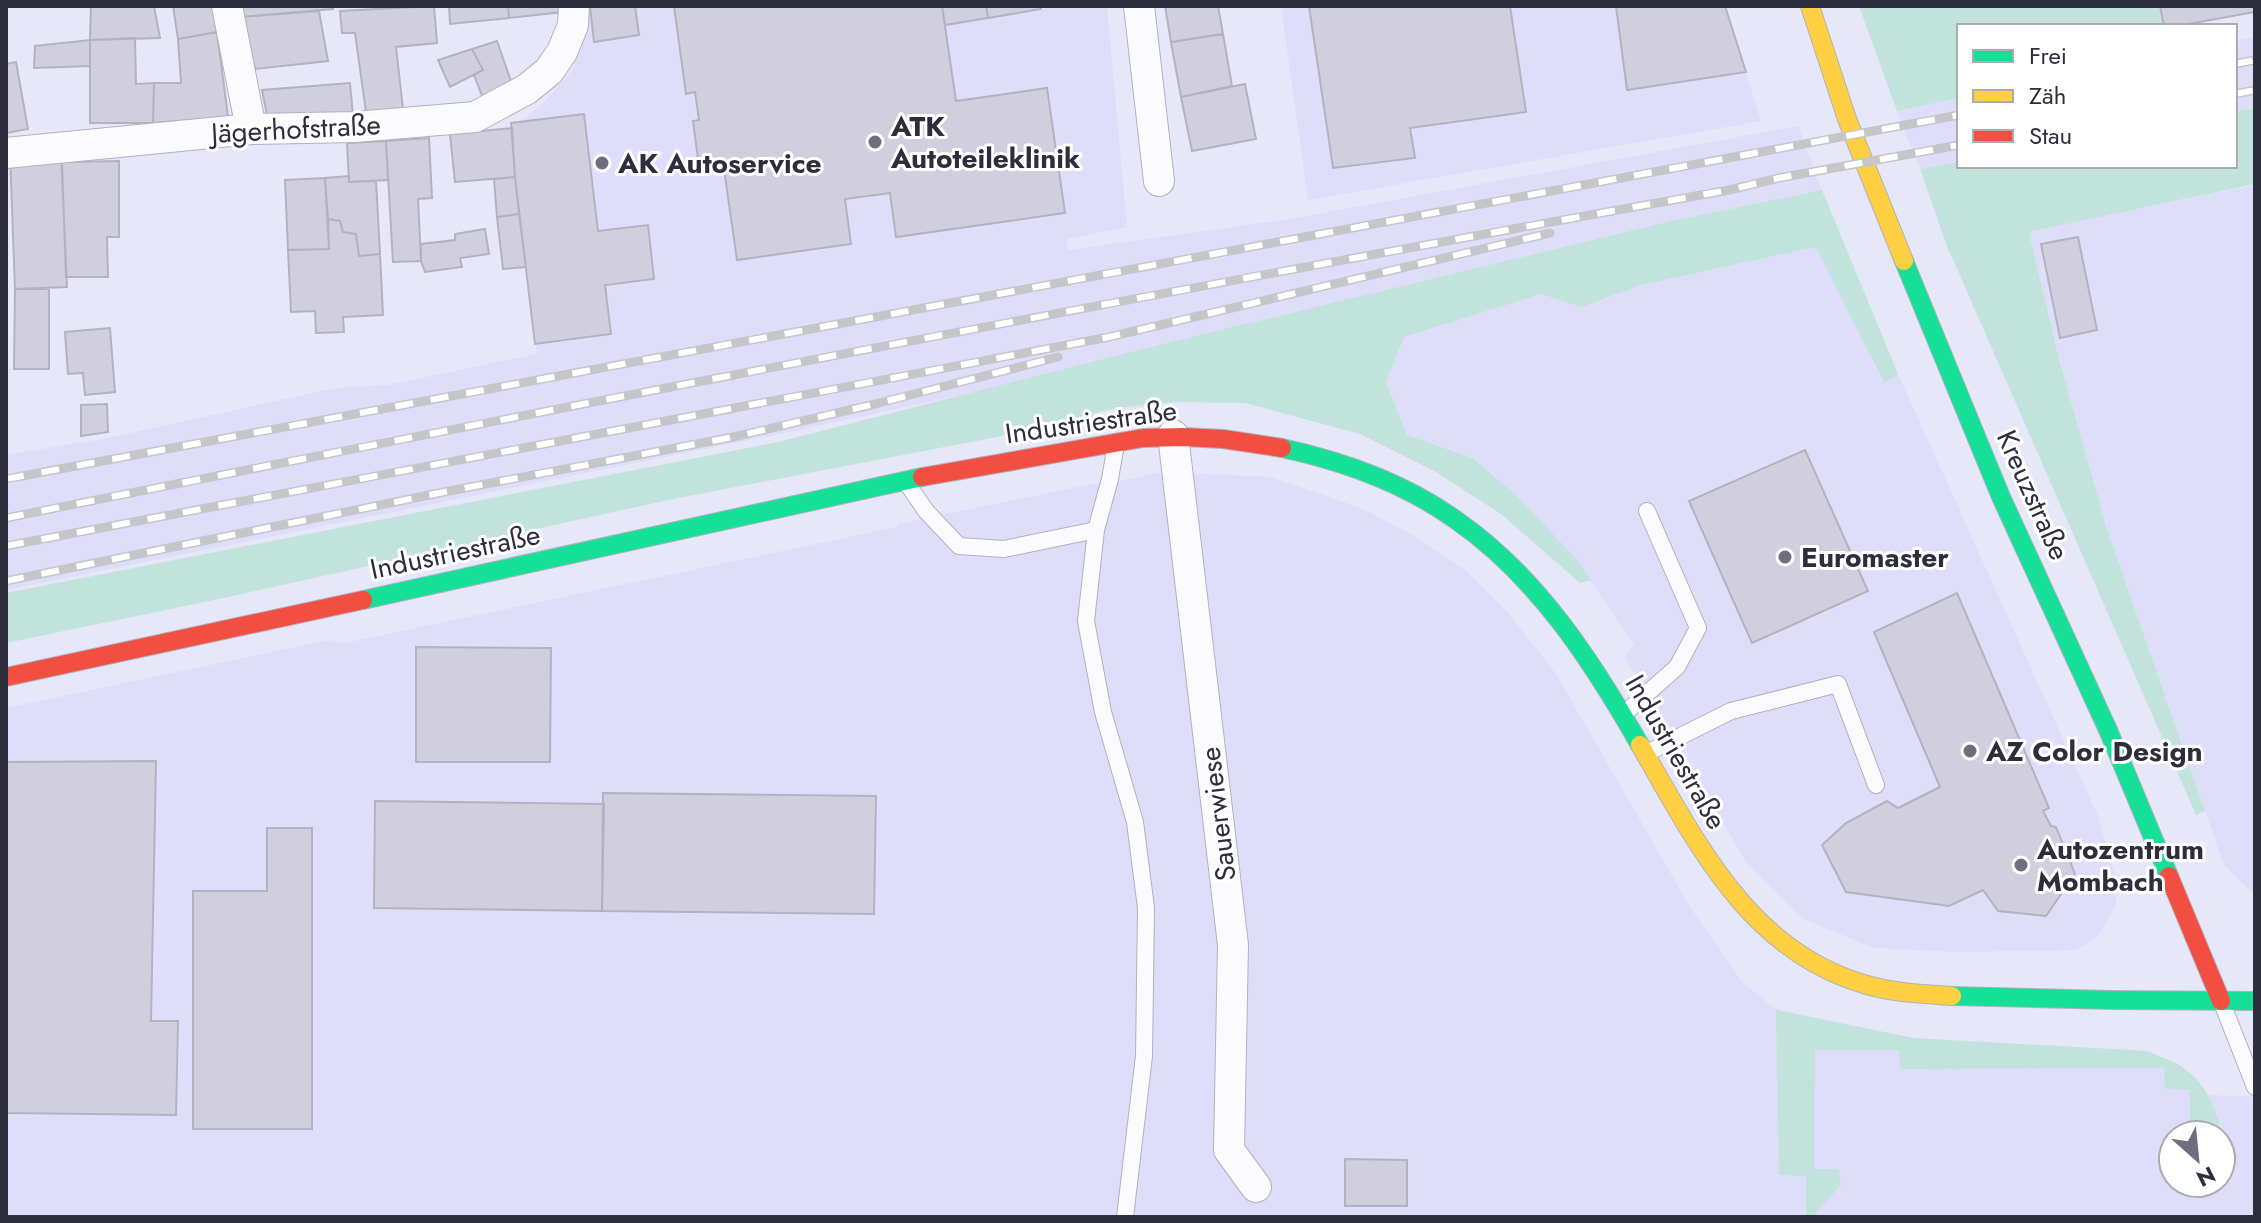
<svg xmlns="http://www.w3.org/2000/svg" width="2261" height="1223" font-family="Jost,sans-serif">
	<rect width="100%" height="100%" fill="#e6e7f8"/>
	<path fill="#dedefa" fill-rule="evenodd" d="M583 6H942L945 25 1062 6H1107L1127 227 1067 239 1068 250 1290 219 1798 126 1822 190 1675 220 1138 350 980 391 794 431 6 590V455L108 438 335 388 387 385 537 354 509 128H512L545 102 574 68Z
		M1281 6H1725L1761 121 1308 200Z
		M2255 37V108L2235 112V41Z
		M1959 98V162L1920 169 1897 111Z
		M2255 185V896L2224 865 2106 526 2059 359 2029 231Z
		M1817 247 1883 382 1898 374 2097 814 2116 879V906L2099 935 2076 950 1958 952 1874 948 1803 919 1745 861 1679 744 1625 658 1634 644 1573 555 1515 494 1474 458 1407 435 1386 382 1404 337 1541 294 1581 306 1641 285Z
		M1164 472 1270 477 1361 508 1409 533 1465 570 1510 615 1556 674 1690 907 1743 983 1776 1009 1913 1038 2147 1051 2180 1065 2198 1080 2208 1095 2255 1097V1217H6V708L329 640 344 643 897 527 898 524 1097 483 1100 485ZM2173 1135H2221V1183H2173Z"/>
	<path fill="#c2e3dc" d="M1859 6H2160L2164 26H1959V98L1897 111Z
		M2255 108V184L2029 232 2059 359 2106 526 2205 811 2196 815 1947 246 1920 169 1959 162V166H2235V112Z
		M1822 190 1898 374 1884 383 1816 247 1641 285 1581 307 1541 294 1404 337 1386 382 1407 435 1473 458 1515 494 1573 555 1591 580 1580 583 1501 514 1436 472 1360 434 1245 403 1174 402 1117 408 997 437 668 500 219 599 6 643V593L778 442 1138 350 1675 220Z
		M1776 1010 1913 1038 2147 1051C2158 1056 2172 1060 2182 1067 2207 1084 2221 1117 2224 1147L2221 1150V1135H2190V1090L2165 1089 2164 1068 1900 1069 1899 1050H1815L1814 1169H1839L1841 1185 1812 1217H1806V1176L1779 1175Z"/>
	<path fill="#d1cedd" stroke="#b4b2c0" stroke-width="2" d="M91 6H154L160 38 90 40Z
		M173 6H213L217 32 178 39Z
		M239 6H333V9L241 17Z
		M434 6 437 43 396 47 403 109 366 112 355 33H342L340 11Z
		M449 6H508L509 18 450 24Z
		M508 6H562L563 12 509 18Z
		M590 6H635L639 35 594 42Z
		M674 6H942L956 101 1047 88 1065 213 896 237 890 193 845 199 851 244 737 260 723 162 699 166 693 121 699 120 695 92 686 94Z
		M942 6H986L988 18 945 25Z
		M986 6H1041V9L988 18Z
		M1165 6H1218L1223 34 1171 42Z
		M1309 6H1510L1526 112 1410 128 1415 158 1333 168Z
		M1616 6H1725L1746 72 1627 90Z
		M2160 6H2255V12L2177 26H2164Z
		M319 11 328 61 255 69 241 17Z
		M217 32 228 117 153 123 154 83H181L178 39Z
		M1223 34 1232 86 1181 97 1171 42Z
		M135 38 136 84 154 83 153 123H90V40Z
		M90 40V66L34 68 35 46Z
		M497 41 512 84 484 101 474 75 483 70 472 49Z
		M472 49 483 70 450 87 438 60Z
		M16 62 28 129 6 133V64Z
		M350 83 353 115 268 120 262 90Z
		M1245 84 1256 139 1192 151 1181 97Z
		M584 114 598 231 648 225 654 279 605 285 611 334 535 344 515 177 511 123Z
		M512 128 515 177 455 182 450 134Z
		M429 138 432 198 418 199 421 261 393 262 386 141Z
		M386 141 388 180 349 182 347 143Z
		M61 152 67 287 15 289 10 154Z
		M119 161V237H107L108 277H66L62 162Z
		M349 176V182L376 181 380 254 359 256 356 234 343 232 340 221 328 219 325 178Z
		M515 177 519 214 497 217 494 179Z
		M325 178 329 249 288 250 285 180Z
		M519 214 526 267 503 269 497 217Z
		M328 219 340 221 343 232 356 234 359 256 380 254 383 315 343 317 344 332 316 333 315 311 291 312 288 250 329 249Z
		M485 229 489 254 460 258 462 267 425 272 421 261V244L455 240V234Z
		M2078 237 2097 330 2060 338 2041 244Z
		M15 289H49V369H14Z
		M110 328 115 392 85 395 83 373 68 374 65 332Z
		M107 404 108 432 81 436V405Z
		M1805 450 1868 591 1752 643 1689 501Z
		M1957 593 2049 808 2043 811 2051 826 2056 827 2075 874 2046 916 1998 911 1983 890 1949 906 1846 892 1822 845 1846 823 1887 801 1898 808 1940 787 1874 632Z
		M416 647 551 648 550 762H416Z
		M156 761 151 1021H178L176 1115 6 1113V762Z
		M603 793 876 796 874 914 602 911Z
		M375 801 604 804 602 911 374 908Z
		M267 828H312V1129H193V891H267Z
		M1345 1159 1407 1160V1206H1345Z"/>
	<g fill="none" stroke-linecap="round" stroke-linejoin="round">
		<defs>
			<path id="lane" d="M1116 444 1110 479 1096 530 1086 621 1103 712 1135 822 1146 908 1144 1056 1125 1217
				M906 482 926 511 959 546 1004 549 1096 530
				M1625 713 1677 667 1698 628 1647 511
				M1647 753 1731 711 1838 684 1876 785
				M2222 1003 2255 1087"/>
			<path id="street" d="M227 6 251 129
				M1139 6 1159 181
				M6 153 251 129 355 127 475 117 527 89 549 71 562 52 573 25 574 6
				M1173 435 1233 945 1229 1150 1256 1187"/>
			<path id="fast" d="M1904 261 2001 497 2108 730 2169 876
				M1282 448C1342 461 1406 484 1456 520 1537 576 1592 661 1640 745
				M363 600 922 477
				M1952 996 2111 1000 2255 1001"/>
			<path id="slow" d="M1810 6 1847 119 1904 261
				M1640 745C1697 843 1749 952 1867 985 1895 993 1924 994 1952 996"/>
			<path id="jam" d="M922 477 1143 438 1183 437 1223 439 1282 448
				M6 677 363 600
				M2169 876 2221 1001"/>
		</defs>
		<use href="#lane" stroke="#b1b1bf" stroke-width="18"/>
		<use href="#street" stroke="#b1b1bf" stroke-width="32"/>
		<use href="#fast" stroke="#b1b1bf" stroke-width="20"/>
		<use href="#slow" stroke="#b1b1bf" stroke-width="20"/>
		<use href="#jam" stroke="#b1b1bf" stroke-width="20"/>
		<use href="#lane" stroke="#fbfbfe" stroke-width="16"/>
		<use href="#street" stroke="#fbfbfe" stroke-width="30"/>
		<use href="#fast" stroke="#16e098" stroke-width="18"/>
		<use href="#slow" stroke="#ffcf43" stroke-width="18"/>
		<use href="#jam" stroke="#f24e42" stroke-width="18"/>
		<defs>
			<path id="rail" d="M2235 64 2255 60
				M2235 94 2255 90
				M6 479 1959 115
				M6 518C579 403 1153 293 1729 190L1779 178 1959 145
				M6 546 1109 337 1550 233
				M6 581 449 491 733 437 875 404 1058 357"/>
		</defs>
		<use href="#rail" stroke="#c6c6ca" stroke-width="9"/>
		<use href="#rail" stroke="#fff" stroke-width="6" stroke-dasharray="18" stroke-linecap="butt"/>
	</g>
	<g fill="#6e6e7e" stroke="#fff" stroke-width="3">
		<circle cx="875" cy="142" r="8"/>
		<circle cx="602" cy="163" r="8"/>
		<circle cx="1785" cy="557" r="8"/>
		<circle cx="1970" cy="751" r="8"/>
		<circle cx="2021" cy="865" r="8"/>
	</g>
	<g text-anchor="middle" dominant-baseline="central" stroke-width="6" stroke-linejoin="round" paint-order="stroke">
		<g font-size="28" font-weight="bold" fill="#2d2d3c" stroke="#fff" text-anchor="start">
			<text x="891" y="126">ATK<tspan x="891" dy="32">Autoteileklinik</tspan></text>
			<text x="618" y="163">AK Autoservice</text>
			<text x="1801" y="557">Euromaster</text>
			<text x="1986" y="751">AZ Color Design</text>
			<text x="2037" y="849">Autozentrum<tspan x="2037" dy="32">Mombach</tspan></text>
		</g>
		<g font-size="28" fill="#2d2d3c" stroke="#fff">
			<text transform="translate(296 129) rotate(-3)">Jägerhofstraße</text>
			<text transform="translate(1091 422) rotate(-8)">Industriestraße</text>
			<text transform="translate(2033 495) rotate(66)">Kreuzstraße</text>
			<text transform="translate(455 552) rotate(-12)">Industriestraße</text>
			<text transform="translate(1676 752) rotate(60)">Industriestraße</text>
			<text transform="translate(1218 814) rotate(-97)">Sauerwiese</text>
		</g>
	</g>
	<rect width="2261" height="1223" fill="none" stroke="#2d2d3c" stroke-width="16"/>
	<rect x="1957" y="24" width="280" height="144" fill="#ffffff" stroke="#ababb1" stroke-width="2"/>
	<rect x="1973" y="50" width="40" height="12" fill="#16e098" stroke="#ababb1" stroke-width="2"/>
	<text x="2029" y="64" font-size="24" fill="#2d2d3c">Frei</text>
	<rect x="1973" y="90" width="40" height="12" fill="#ffcf43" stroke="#ababb1" stroke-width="2"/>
	<text x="2029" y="104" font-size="24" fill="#2d2d3c">Zäh</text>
	<rect x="1973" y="130" width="40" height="12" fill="#f24e42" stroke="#ababb1" stroke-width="2"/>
	<text x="2029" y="144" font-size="24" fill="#2d2d3c">Stau</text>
	<g transform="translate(2197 1159) rotate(153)"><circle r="38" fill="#ffffff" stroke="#ababb1" stroke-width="2"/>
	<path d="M0-6L14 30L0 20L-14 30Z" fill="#6e6e7e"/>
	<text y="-12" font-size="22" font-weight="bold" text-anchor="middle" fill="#2d2d3c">N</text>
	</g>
</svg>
